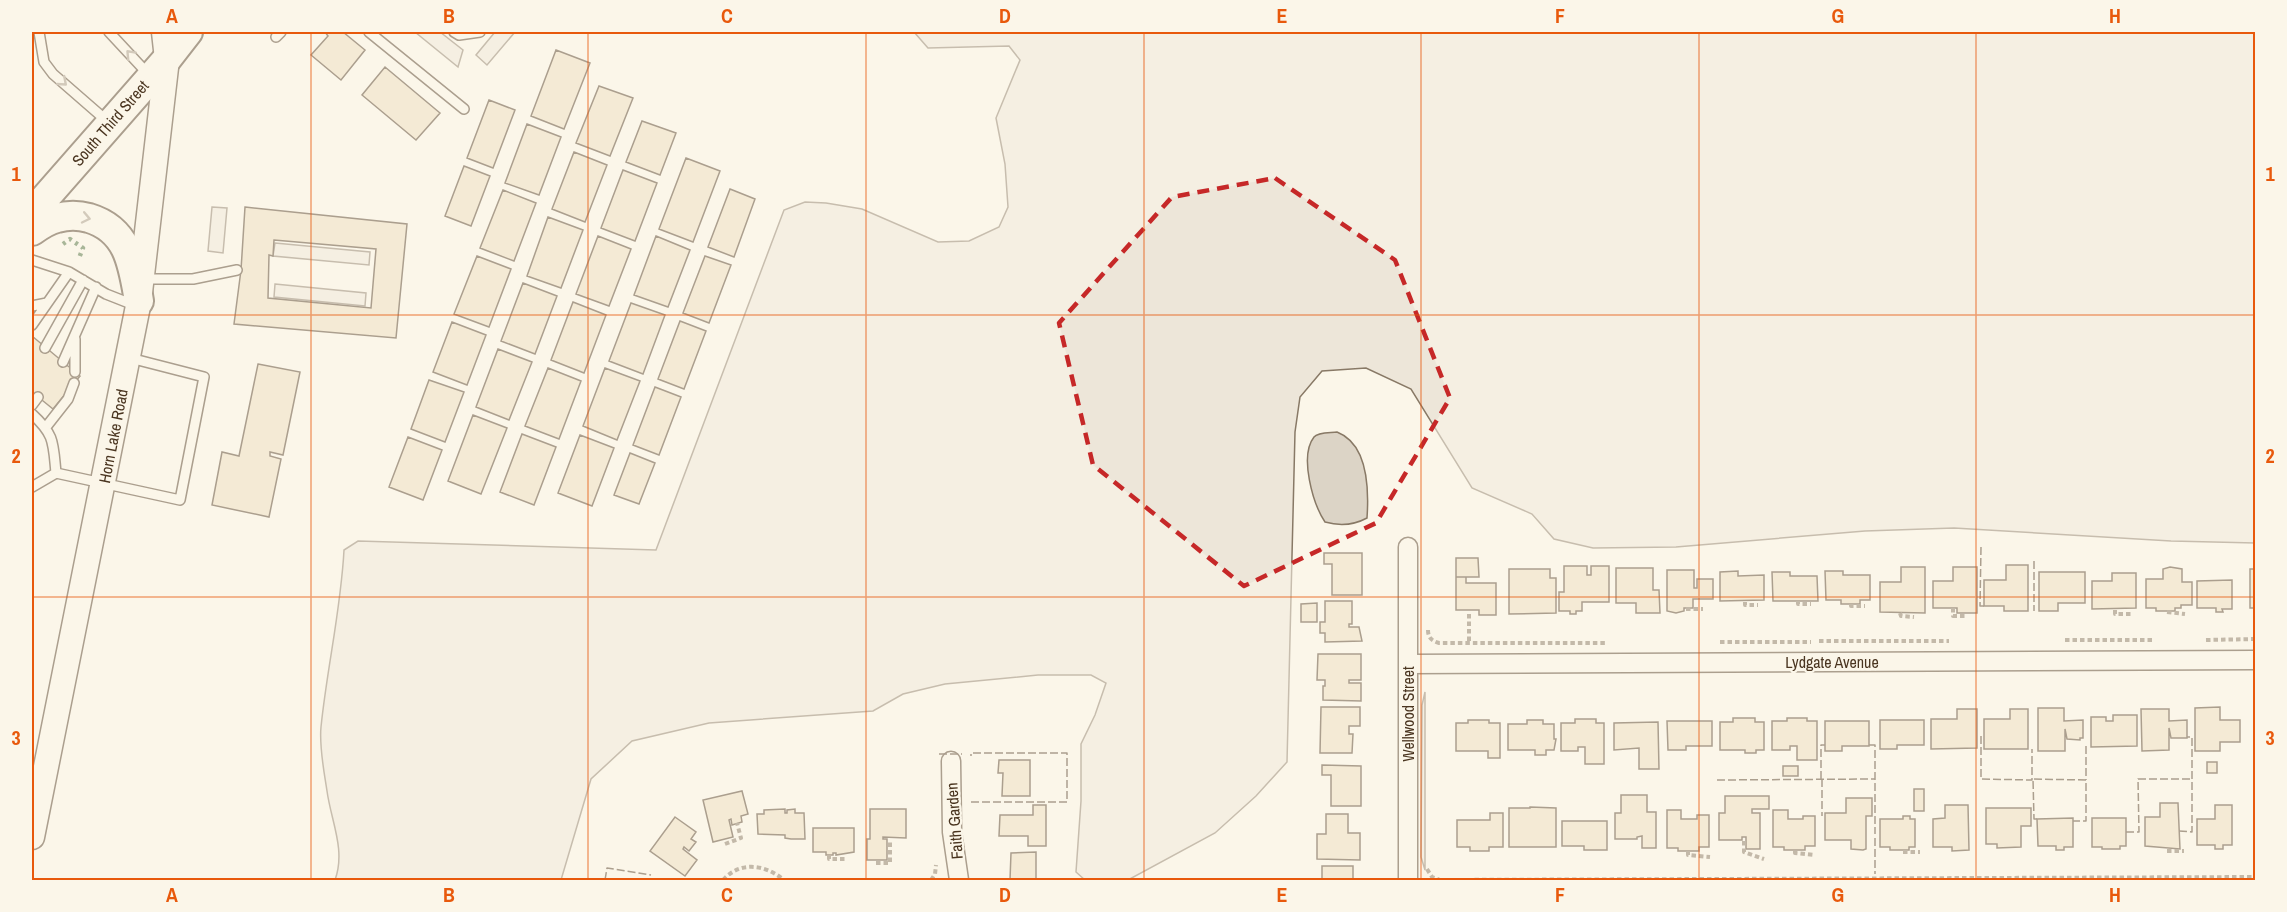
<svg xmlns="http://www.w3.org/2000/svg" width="2287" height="912" font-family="'Archivo Narrow',sans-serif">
	<rect width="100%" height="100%" fill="#fbf6e9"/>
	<path fill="#ede6d9" stroke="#887966" stroke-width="1.5" d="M914 32H2255V543L2171 541 1954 528 1865 531 1676 547 1593 548 1554 539 1532 514 1472 488 1411 389 1366 368 1322 371 1300 397 1295 432 1287 762 1256 796 1215 833 1128 880H1085L1076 872 1081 801V744L1095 715 1106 683 1091 675H1038L945 684 903 694 873 711 709 723 632 741 591 779 561 880H335C346 850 331 821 327 791 324 771 319 747 321 727 327 668 341 609 344 550L358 541 656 550 784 210 805 202 826 203 862 209 938 242 969 241 999 227 1008 207 1005 164 996 118 1020 60 1009 46 928 48Z
		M1425 692V870L1421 857 1422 705Z"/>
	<path fill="#ede7d9" stroke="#887966" stroke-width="1.5" d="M415 32H440L463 50 458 67Z
		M495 32H515L487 65 476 55Z
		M212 207 227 208 223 253 208 251Z
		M275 243 370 252 369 265 273 256Z
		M275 284 366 293 365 306 274 297Z"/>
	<path fill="#dcd4c6" stroke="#887966" stroke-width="1.5" d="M1337 432C1368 444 1369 489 1367 518 1354 525 1339 526 1325 522 1313 504 1299 456 1314 437 1318 432 1331 433 1337 432Z"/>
	<path fill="#ecdcbc" stroke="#4a3520" stroke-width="1.5" fill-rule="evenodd" d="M325 32H343L365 50 341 80 311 55 328 36Z
		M556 50 590 63 564 129 531 116Z
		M385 67 440 113 416 140 362 95Z
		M599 86 633 98 610 156 576 143Z
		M489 100 515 110 493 168 467 158Z
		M642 121 676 133 660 175 626 162Z
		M527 124 561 137 539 195 505 183Z
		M574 152 607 165 585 222 552 209Z
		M686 158 720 171 693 242 659 229Z
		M464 166 490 176 471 226 445 216Z
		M623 170 657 183 635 241 601 228Z
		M730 189 755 199 734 257 708 247Z
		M503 190 536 203 514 261 480 248Z
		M245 207 407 224 396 338 234 324 241 270ZM274 240 376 249 371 308 268 298 269 255 273 256Z
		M548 217 583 230 561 288 527 276Z
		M598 236 631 249 609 306 576 294Z
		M656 236 690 250 668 307 634 295Z
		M477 256 511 269 489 327 454 314Z
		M705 256 731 265 709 323 683 313Z
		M523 283 557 296 535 354 501 341Z
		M573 302 606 315 584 373 551 360Z
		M631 303 665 315 643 374 609 361Z
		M680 321 706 331 684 389 658 379Z
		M452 322 486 335 467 385 433 372Z
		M32 336 80 376 53 409 32 392Z
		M498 349 532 362 509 420 476 407Z
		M258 364 300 372 283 455 270 452V456L281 459 269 517 212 505 222 452 239 456Z
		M548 368 581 381 559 439 525 426Z
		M605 368 640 381 617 440 583 426Z
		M429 380 464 392 445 442 411 429Z
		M655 387 681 397 659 455 633 445Z
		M473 415 507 428 481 494 448 481Z
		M522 434 556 447 534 505 500 492Z
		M580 435 614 448 592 506 558 493Z
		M408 437 442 450 423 500 389 487Z
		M630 453 655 463 639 504 614 495Z
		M1324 553H1362V595H1332V564H1324Z
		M1456 558H1478L1479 577H1456Z
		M2006 565H2028V611H2004V606H1984V580H2006Z
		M1564 566H1587V575H1591V566H1609V602H1582V611H1576V614H1570V611H1559V592H1564Z
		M1901 567H1925V613L1880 612V582H1901Z
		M1953 567H1977V613H1957V608H1933V581H1953Z
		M2170 567 2182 569V582H2192V605H2181V608H2175V611H2156V608H2146V579H2163V569Z
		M1616 568H1653V590H1659L1660 613H1636V603H1616Z
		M1509 569H1550V578H1556V613L1509 614Z
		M2250 569H2256V608H2250Z
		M1667 570H1694V588H1697V579H1713V599H1693V608H1684V611L1676 613 1667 611Z
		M1738 571V576L1764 575V600L1720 601V572Z
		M1825 571H1843V575H1870V600H1860V604H1841V600H1826Z
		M1772 572H1790V576H1817L1818 601H1773Z
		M2039 572H2085V603H2058V611H2039Z
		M2112 573H2136V608L2092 609V581H2112Z
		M1456 577H1466V583H1496V615H1479V610H1456Z
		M2232 580V609H2222L2223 612H2216V608H2197V581Z
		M1325 601H1352V624H1349V627H1359L1362 641 1325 642V633H1320V622H1325Z
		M1317 603V622H1301V604Z
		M1318 654H1361V680H1349V683H1361V701L1323 700V686H1325V680H1317Z
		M1321 707H1360V726H1349V734H1353L1352 753H1320Z
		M2220 707V720H2240V742H2220V751H2195V708Z
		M2038 708H2064V721L2083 720V738H2080V740L2067 739 2065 729V751H2038Z
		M1957 709H1977V748L1931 749V719H1957Z
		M2010 709H2028V749H1984V719H2010Z
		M2141 709H2169V721L2187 720V738H2171L2169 728V750L2142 751Z
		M2113 715H2137V746L2091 747V717H2106V721H2113Z
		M1733 718H1755V722H1764V750H1756V753H1745V750H1720V722H1733Z
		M1787 718H1807V721H1817V760H1797V746H1790V750H1772V721H1787Z
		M1575 719H1596V723H1604V764H1585V747H1578V751H1561V723H1575Z
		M1468 720H1489V723H1500V758H1488V751H1456V723H1468Z
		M1527 720H1543V724H1554V739H1556L1554 750H1546V755H1535V750H1508V724H1527Z
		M1880 720H1924V745H1897V749H1880Z
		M1667 721H1712V746H1686V750H1668Z
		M1825 721H1869V746H1842V751H1825Z
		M1658 722 1659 769H1639V748L1614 750V723Z
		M999 760H1030V796H1002L1003 773H998Z
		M2207 762H2217V773H2207Z
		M1322 765 1361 766V806H1331V775H1322Z
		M1783 766H1798V776H1783Z
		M1914 789H1924V811H1914Z
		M742 791 748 814 741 816 742 822 732 825 731 819 729 820 733 837 713 842 703 800Z
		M1621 795H1647V812H1656V848H1642V836L1637 837V839H1615V813H1621Z
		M1725 796H1769V809H1752V813H1760V849H1746V837H1742V840H1719V813H1725Z
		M1846 798H1872V816H1866V849L1863 850 1851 849V840H1825V813H1846Z
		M2160 803H2178L2180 849 2145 846V817H2160Z
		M1033 805H1046V846H1028V836H999L1000 815H1033Z
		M1945 805H1968L1969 850 1952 851V847H1933V819L1945 818Z
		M2215 805H2232V845H2223V849H2215V845H2197V819H2215Z
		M1530 807 1556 808V847H1509V808H1530Z
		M1986 808H2031V826H2021V847L1997 848V844H1986Z
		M785 809V813H787V810L795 809V813H804L805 839H791L785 838V835L758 834 757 814H764V810Z
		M870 809H906V838L883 837V839H887V860H867V839H870Z
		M1667 810H1681V819H1697V815H1709V847H1699V851H1678V848H1667Z
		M1773 810H1788V819H1803V816H1815V846H1805V850H1784V847H1773Z
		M1490 813H1503V847H1489V851H1470V847H1457V820H1490Z
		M1326 814H1348V833H1360V860L1317 859V834H1326Z
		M1903 816H1910V819H1915V847H1909V850H1890V847H1880V819H1903Z
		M675 817 696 832 691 839 696 842 689 851 684 847 683 849 697 860 685 876 650 851Z
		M2073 818V847H2064V850H2056V846H2038L2037 819Z
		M2092 818H2126V846H2120V849H2102V847H2092Z
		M1562 821H1607V850H1584V846H1562Z
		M813 828H854V852L836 855V853H833V855H826V852H813Z
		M1036 852V880H1010L1011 853Z
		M1322 866H1353V880H1322Z"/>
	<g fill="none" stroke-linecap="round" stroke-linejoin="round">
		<defs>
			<path id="service" d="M39 32 44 62 53 74 107 121
				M109 32 149 75
				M369 32 464 109
				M454 32 459 35 480 32
				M276 37 281 32
				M32 260 69 272
				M144 279H193L237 270
				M32 306 47 303
				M32 325 69 272 106 294 134 305
				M75 339V372
				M45 348 83 280
				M63 362 96 287
				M32 405 38 397
				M32 414C55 435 53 443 56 473
				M46 427 68 399 74 383
				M32 487 56 473 180 500 204 377 130 358"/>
			<path id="minor" d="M1408 547V880
				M1409 664 2256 660
				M951 761 952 832 959 880"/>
			<path id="secondary" d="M32 837 139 301 167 59 164 32"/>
			<path id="trunk" d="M32 213 167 59 188 32
				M32 231C39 226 48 220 57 218 68 215 78 215 89 218 129 230 133 266 139 301"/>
		</defs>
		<use href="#service" stroke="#4a3520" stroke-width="12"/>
		<use href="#minor" stroke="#4a3520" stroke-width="21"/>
		<use href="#secondary" stroke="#4a3520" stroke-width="27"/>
		<use href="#trunk" stroke="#4a3520" stroke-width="32"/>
		<path stroke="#7f6f5c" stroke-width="4" stroke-dasharray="4.5 3" stroke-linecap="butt" d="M1798 601V604H1811
			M1745 602V605H1758
			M1851 604V606H1865
			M1953 608V616H1967
			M1686 609H1703
			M2115 610V614H2131
			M2167 612 2185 614
			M1900 613 1901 616 1914 617
			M1469 614V643
			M1428 630C1428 638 1432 641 1439 643H1607
			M2065 640H2153
			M2206 640 2256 639
			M1819 641H1949
			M1720 642H1811
			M1744 841V852L1764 859
			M725 844 741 838 737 823
			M1688 851V855L1710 857
			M1795 851V853L1815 855
			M2167 851H2184
			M1903 852H1920
			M829 855V859H846
			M876 863H890V842
			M1427 869 1432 877 1440 880 2256 877
			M723 880C741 860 766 865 784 880
			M931 880 935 874 936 865"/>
		<use href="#service" stroke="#fbf6e9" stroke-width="9"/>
		<use href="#minor" stroke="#fbf6e9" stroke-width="18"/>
		<use href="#secondary" stroke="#fbf6e9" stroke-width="24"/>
		<use href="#trunk" stroke="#fbf6e9" stroke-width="28"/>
		<path stroke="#436837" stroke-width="4.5" stroke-dasharray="3 4.5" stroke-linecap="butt" d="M63 244 70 239 83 248 79 258"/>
		<path stroke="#4a3520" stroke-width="1.5" stroke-dasharray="8 3" stroke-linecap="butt" d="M1981 547 1980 606H1984
			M2034 561V611
			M1981 736V779L2032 780V749
			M1869 745H1875V834
			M2086 746V780
			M939 754H962
			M1821 779V745H1825
			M1822 779V816
			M1717 780 1875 779
			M971 802H1067V753H971V756
			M2037 819H2034L2033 779 2086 780V821H2073
			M2179 831 2192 832V737H2187
			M2126 832H2139L2138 779H2192
			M1875 838V874
			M605 880 607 868 651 875"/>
	</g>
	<defs><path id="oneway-chevron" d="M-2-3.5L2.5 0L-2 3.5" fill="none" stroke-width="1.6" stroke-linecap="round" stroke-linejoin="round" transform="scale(1.5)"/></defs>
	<g stroke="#a29684">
		<use href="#oneway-chevron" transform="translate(130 54) rotate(-133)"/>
		<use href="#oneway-chevron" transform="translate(63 82) rotate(41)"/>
		<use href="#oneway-chevron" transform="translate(86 218) rotate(12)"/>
	</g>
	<path d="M0 0H2287V912H0ZM1275 178 1395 260 1450 398 1376 523 1244 586 1093 465 1059 323 1172 197Z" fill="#fbf6e9" fill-opacity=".55" fill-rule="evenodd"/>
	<path fill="none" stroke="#c62828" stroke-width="4.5" stroke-dasharray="12 8" stroke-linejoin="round" d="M1275 178 1395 260 1450 398 1376 523 1244 586 1093 465 1059 323 1172 197Z"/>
	<path fill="none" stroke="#e8590c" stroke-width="1.5" stroke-opacity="0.55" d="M311 32V880M588 32V880M866 32V880M1144 32V880M1421 32V880M1699 32V880M1976 32V880M32 315H2256M32 597H2256"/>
	<g text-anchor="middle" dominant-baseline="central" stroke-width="4.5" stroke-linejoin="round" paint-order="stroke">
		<g font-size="16" fill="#4a3520" stroke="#fbf6e9">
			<text transform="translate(110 123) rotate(-49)">South Third Street</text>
			<text transform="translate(113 436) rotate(-79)">Horn Lake Road</text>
			<text x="1832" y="662">Lydgate Avenue</text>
			<text transform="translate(1408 714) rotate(-90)">Wellwood Street</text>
			<text transform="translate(954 821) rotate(-94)">Faith Garden</text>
		</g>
	</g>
	<rect width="2287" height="912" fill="none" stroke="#fbf6e9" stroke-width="66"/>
	<rect x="33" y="33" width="2221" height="846" fill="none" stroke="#e8590c" stroke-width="2"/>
	<g font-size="20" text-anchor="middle" font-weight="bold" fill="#e8590c">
		<text x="172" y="23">A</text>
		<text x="449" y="23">B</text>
		<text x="727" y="23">C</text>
		<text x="1005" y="23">D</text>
		<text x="1282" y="23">E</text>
		<text x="1560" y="23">F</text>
		<text x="1838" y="23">G</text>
		<text x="2115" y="23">H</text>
		<text x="16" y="181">1</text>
		<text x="2270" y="181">1</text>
		<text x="16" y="463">2</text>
		<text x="2270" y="463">2</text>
		<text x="16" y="745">3</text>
		<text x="2270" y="745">3</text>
		<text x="172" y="902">A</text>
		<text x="449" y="902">B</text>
		<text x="727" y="902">C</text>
		<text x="1005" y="902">D</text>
		<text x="1282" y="902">E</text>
		<text x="1560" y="902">F</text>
		<text x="1838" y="902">G</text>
		<text x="2115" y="902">H</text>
	</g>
</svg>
